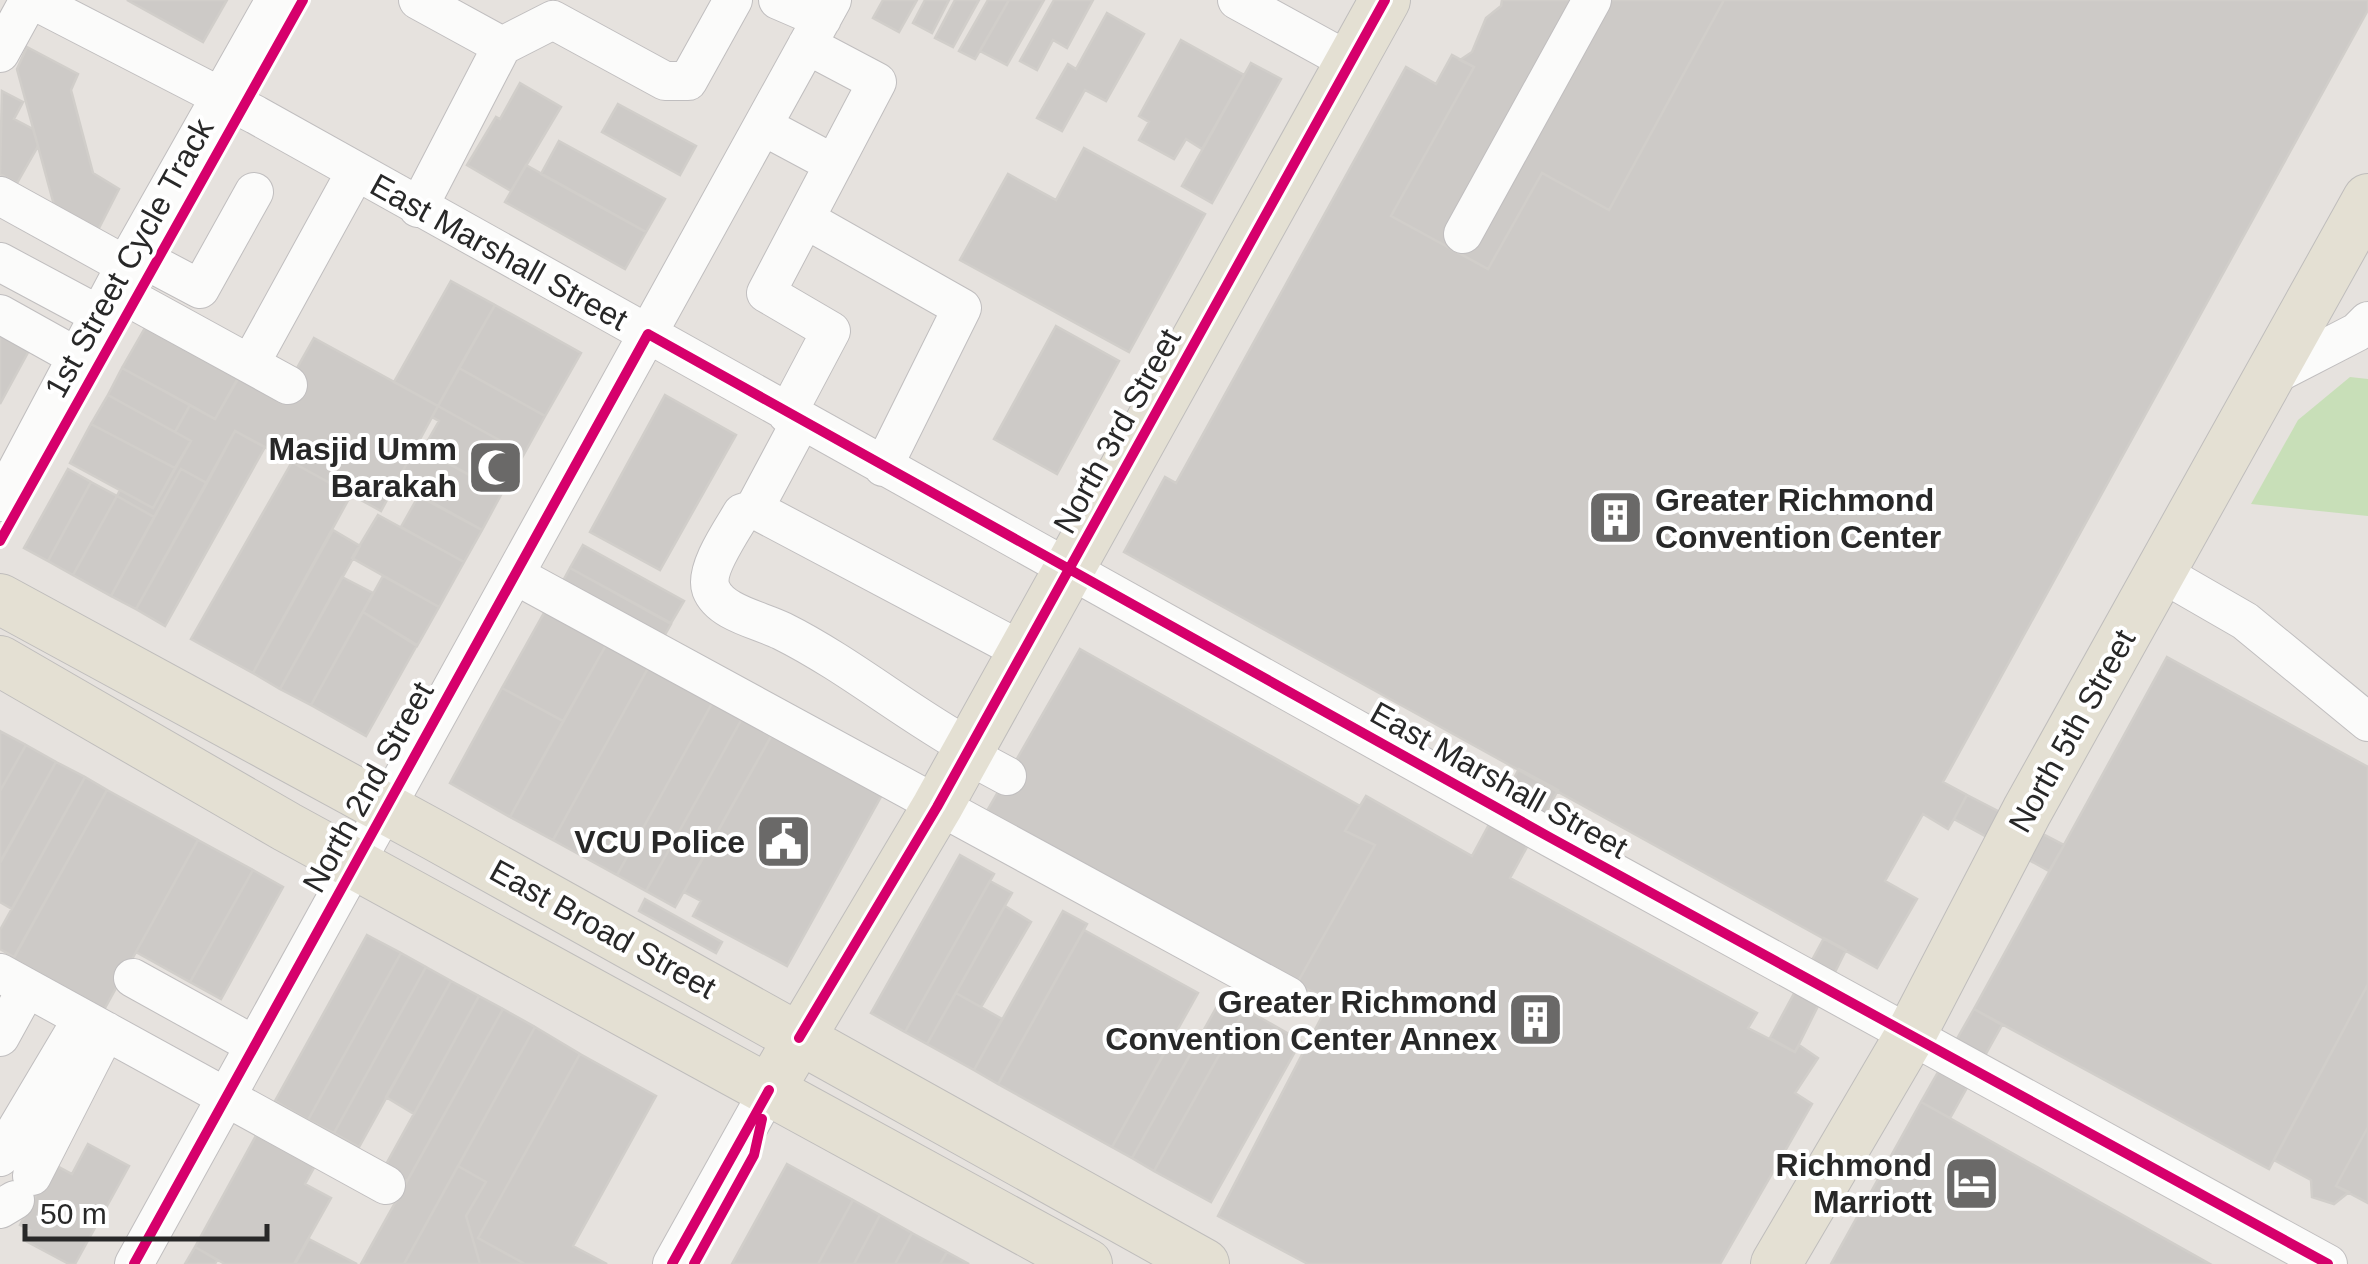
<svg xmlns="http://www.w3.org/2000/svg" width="2368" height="1264" font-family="Arial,sans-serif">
	<rect width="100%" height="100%" fill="#e6e2de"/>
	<path fill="#c8dfb8" d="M2350 377 2368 379V516L2251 504 2298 420Z"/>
	<path fill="#cdcac7" stroke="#d1ceca" stroke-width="2.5" d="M127 0H227L203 42Z
		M883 0H917L899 32 873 18Z
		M925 0H949L932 33 913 23Z
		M955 0H979L953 47 935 38Z
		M988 0H1009L975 59 959 51Z
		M1009 0H1044L1007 65 980 51Z
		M1054 0H1093L1067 48 1053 40 1037 70 1020 61Z
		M1502 0H1724L1609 210 1542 173 1488 269 1391 216 1474 67 1460 60 1472 52 1486 18 1501 6Z
		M1724 0H2368V10L1943 782 1967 795 1954 819 1948 829 1923 814 1885 881 1917 899 1877 968 1124 552 1165 477 1176 483 1406 67 1436 84 1452 55 1474 67 1391 216 1488 269 1542 173 1609 210Z
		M1107 13 1144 34 1106 101 1085 90 1062 131 1037 118 1068 64 1076 69Z
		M1181 40 1244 75 1202 149 1186 139 1174 159 1139 140 1149 122 1139 116Z
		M27 47 78 74 71 90 93 173 119 189 98 230 54 205 17 69Z
		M1251 63 1281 79 1212 203 1182 186Z
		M520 83 561 107 511 191 467 165 496 117 500 119Z
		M2 91 23 102 14 119 33 129 38 146 17 183 0 174Z
		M618 104 696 146 680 175 602 132Z
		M559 141 665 199 646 232 541 174Z
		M1084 148 1205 214 1129 352 960 260 1008 174 1056 200Z
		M526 165 646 232 625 269 505 202Z
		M451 281 495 305 438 406 394 382Z
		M495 305 581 353 545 416 459 368Z
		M1056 326 1119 361 1057 474 994 439Z
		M145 328 238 379 215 419 122 368Z
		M0 335 31 347 0 404Z
		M314 338 438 406 381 511 235 431 207 483 181 469 154 517 117 496 120 490 153 508 191 441 175 432 190 405 215 419 243 369 284 391Z
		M122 368 190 405 175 432 108 395Z
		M459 368 545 416 524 454 438 406Z
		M108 395 191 441 175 468 91 424Z
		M665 395 736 435 660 570 590 532Z
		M438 406 524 454 502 493 423 449 439 421 432 417Z
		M91 424 175 468 153 508 70 463Z
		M235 431 265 447 165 626 136 609Z
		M416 446 502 493 482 530 396 484Z
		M292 462 351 495 253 673 191 639Z
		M68 469 91 482 48 561 24 548Z
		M181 469 207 483 136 609 111 596Z
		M91 482 117 496 73 575 48 561Z
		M419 495 482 530 464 562 401 527Z
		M117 496 154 517 111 596 73 575Z
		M378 515 464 562 439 607 352 558Z
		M333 530 360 546 280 689 253 673Z
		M583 545 684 601 671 623 570 568Z
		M570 568 671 624 658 647 557 592Z
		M383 576 439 607 417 646 363 612Z
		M342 577 373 593 311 705 280 689Z
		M549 604 610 638 563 721 502 688Z
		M363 612 417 645 366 736 311 705Z
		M610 638 652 661 553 840 510 817Z
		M1080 649 1360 806 1345 831 1375 845 1296 985 983 818Z
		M2167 657 2368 767V984L2269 1169 1974 1009Z
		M652 661 715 698 617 875 553 840Z
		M502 688 563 721 510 817 450 783Z
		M715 698 744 715 646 891 617 875Z
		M744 715 773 733 675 907 646 891Z
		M0 731 26 745 0 791Z
		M773 733 883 793 787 966 693 916 701 901 684 892Z
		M26 745 56 762 0 863V791Z
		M56 762 85 777 12 909 0 902V862Z
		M1519 769 1558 790 1510 878 1757 1013 1748 1028 1795 1052 1799 1045 1818 1058 1795 1093 1812 1104 1720 1264H1308L1218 1216 1331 999 1296 985 1375 845 1345 831 1366 796 1472 856Z
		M85 777 107 790 14 957 0 949V930Z
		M107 790 198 840 100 1017 9 967Z
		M1967 795 2064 845 2049 871 1954 819Z
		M198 840 253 870 190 982 136 952Z
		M960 855 994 874 905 1032 871 1013Z
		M253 870 283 887 221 999 190 982Z
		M990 881 1012 893 927 1044 905 1032Z
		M645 899 722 942 716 953 639 911Z
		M1005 906 1031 922 981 1007 956 993Z
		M1063 911 1087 924 998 1084 974 1070Z
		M1084 930 1198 993 1112 1147 998 1084Z
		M367 935 401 953 308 1120 275 1101Z
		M1824 938 1846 950 1795 1052 1770 1038Z
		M401 953 426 967 334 1133 308 1120Z
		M426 967 451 981 359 1147 334 1133Z
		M451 981 479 996 414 1114 386 1097Z
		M2368 984V1127L2336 1186 2349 1192 2334 1204 2312 1197 2311 1180 2274 1160Z
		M956 993 1002 1019 974 1070 927 1044Z
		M479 996 503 1009 407 1181 384 1168Z
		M1220 1001 1243 1013 1154 1171 1132 1158Z
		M503 1009 535 1027 404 1264H361Z
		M1245 1009 1301 1041 1211 1202 1154 1171Z
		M1974 1009 2002 1025 1950 1118 1921 1102Z
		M535 1027 580 1054 478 1238 525 1264H480L466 1216 486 1182 458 1166Z
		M1173 1037 1195 1046 1132 1158 1112 1147Z
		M580 1054 656 1096 573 1246 607 1264H525L478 1238Z
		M1921 1102 2210 1264H1831Z
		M2368 1127V1203L2336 1186Z
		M258 1132 316 1164 305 1184 331 1198 294 1264H225L195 1247Z
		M88 1144 129 1166 75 1264H69L24 1240 30 1230 20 1225 53 1164 72 1174Z
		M787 1164 853 1200 818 1264H732Z
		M458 1166 486 1182 466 1216 480 1264H404Z
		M853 1200 880 1215 854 1264H818Z
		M880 1215 912 1233 895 1264H854Z
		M912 1233 947 1252 940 1264H895Z
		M309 1239 357 1264H295Z
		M195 1247 217 1260 215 1264H185Z
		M947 1252 969 1264H940Z"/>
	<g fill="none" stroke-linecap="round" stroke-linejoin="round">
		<defs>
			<path id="minor" d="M33 0 256 115 1551 838 2328 1264
				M418 0 502 46
				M778 0 822 19
				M1237 0 1350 62
				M0 53 29 0
				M763 126 834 164
				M0 196 125 265
				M418 208 502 46 553 20 665 81H688L733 0
				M805 219 962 308 883 467
				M1463 234 1592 0
				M132 253 200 289 254 192
				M0 262 99 315
				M113 289 288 385
				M0 314 77 357
				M250 364 355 173
				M2268 378 2357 332 2368 321
				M787 414 831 331 766 293 877 82 807 45
				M0 502 132 253 275 0
				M754 509 801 421
				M2160 572 2245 621 2368 722
				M515 575 1288 996
				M970 748C905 712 848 664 782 631 760 620 720 613 711 589 704 570 732 530 742 513L754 509 1024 652
				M966 754 1007 776
				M0 973 386 1185
				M133 978 254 1045
				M0 1037 27 988
				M0 1157 82 1019
				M32 1176 106 1031
				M0 1209 15 1200
				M134 1264 832 0
				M672 1264 769 1090"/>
			<path id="major" d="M0 599 436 836 1204 1264
				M0 661 287 827 1087 1264
				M769 1090 937 807 1385 0
				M1776 1264 1911 1034 2027 811 2368 199"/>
		</defs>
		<use href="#minor" stroke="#c0bebf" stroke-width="40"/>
		<use href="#major" stroke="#bfbdbc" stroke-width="52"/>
		<use href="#minor" stroke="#fbfbfa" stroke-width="38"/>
		<use href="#major" stroke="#e4e0d3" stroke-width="50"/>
		<defs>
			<path id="cycleway" d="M0 541 303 0
				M799 1038 937 807 1385 0
				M134 1264 648 334 1551 838 2328 1264
				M672 1264 769 1090
				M694 1264 754 1155 762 1119"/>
		</defs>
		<use href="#cycleway" stroke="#fff" stroke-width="16"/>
		<use href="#cycleway" stroke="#d6006c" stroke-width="10"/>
	</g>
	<defs>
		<symbol id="mosque-square" viewBox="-11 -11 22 22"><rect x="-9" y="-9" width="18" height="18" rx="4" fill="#6a6968" stroke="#fff"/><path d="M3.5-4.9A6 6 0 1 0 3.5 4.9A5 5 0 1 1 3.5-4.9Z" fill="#fff"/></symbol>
		<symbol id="building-square" viewBox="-11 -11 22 22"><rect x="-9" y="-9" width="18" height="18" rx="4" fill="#6a6968" stroke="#fff"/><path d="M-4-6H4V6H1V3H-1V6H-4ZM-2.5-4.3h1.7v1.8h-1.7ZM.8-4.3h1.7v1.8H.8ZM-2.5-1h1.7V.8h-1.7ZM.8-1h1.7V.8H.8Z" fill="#fff"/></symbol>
		<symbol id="civic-square" viewBox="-11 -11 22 22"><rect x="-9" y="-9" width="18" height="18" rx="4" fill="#6a6968" stroke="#fff"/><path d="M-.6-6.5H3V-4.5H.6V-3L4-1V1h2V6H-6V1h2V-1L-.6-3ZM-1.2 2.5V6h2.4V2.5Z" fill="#fff"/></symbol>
		<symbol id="hotel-square" viewBox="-11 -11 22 22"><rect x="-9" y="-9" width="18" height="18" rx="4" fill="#6a6968" stroke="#fff"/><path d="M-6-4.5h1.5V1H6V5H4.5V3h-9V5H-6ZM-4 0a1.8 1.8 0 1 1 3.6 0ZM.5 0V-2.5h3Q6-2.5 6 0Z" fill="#fff"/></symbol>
	</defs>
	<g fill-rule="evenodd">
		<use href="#mosque-square" x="464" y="436" width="63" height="63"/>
		<use href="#building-square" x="1584" y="486" width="63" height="63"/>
		<use href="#civic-square" x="752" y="810" width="63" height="63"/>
		<use href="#building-square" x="1504" y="988" width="63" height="63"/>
		<use href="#hotel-square" x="1940" y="1152" width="63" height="63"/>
	</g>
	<g text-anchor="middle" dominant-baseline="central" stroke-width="8" stroke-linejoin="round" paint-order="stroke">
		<g font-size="32" fill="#282828" stroke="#fff">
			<text transform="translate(499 252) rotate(29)">East Marshall Street</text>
			<text transform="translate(129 258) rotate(-61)">1st Street Cycle Track</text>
			<text transform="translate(1117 431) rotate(-61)">North 3rd Street</text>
			<text transform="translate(2072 731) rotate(-61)">North 5th Street</text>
			<text transform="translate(1499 780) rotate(29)">East Marshall Street</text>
			<text transform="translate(368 787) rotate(-61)">North 2nd Street</text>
			<text transform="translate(603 929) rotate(29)">East Broad Street</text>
		</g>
		<g font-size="32" font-weight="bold" fill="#282828" stroke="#fff" text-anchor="end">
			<text x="457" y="449">Masjid Umm<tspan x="457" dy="37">Barakah</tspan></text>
			<text x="1655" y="500" text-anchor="start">Greater Richmond<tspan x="1655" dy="37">Convention Center</tspan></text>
			<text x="745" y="842">VCU Police</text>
			<text x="1497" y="1002">Greater Richmond<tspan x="1497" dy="37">Convention Center Annex</tspan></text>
			<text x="1932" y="1165">Richmond<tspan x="1932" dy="37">Marriott</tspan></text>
		</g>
	</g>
	<path d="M25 1224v15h242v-15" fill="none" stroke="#282828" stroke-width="5"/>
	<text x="40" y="1224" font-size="30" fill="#282828" stroke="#ffffff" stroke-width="8" paint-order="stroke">50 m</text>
</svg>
